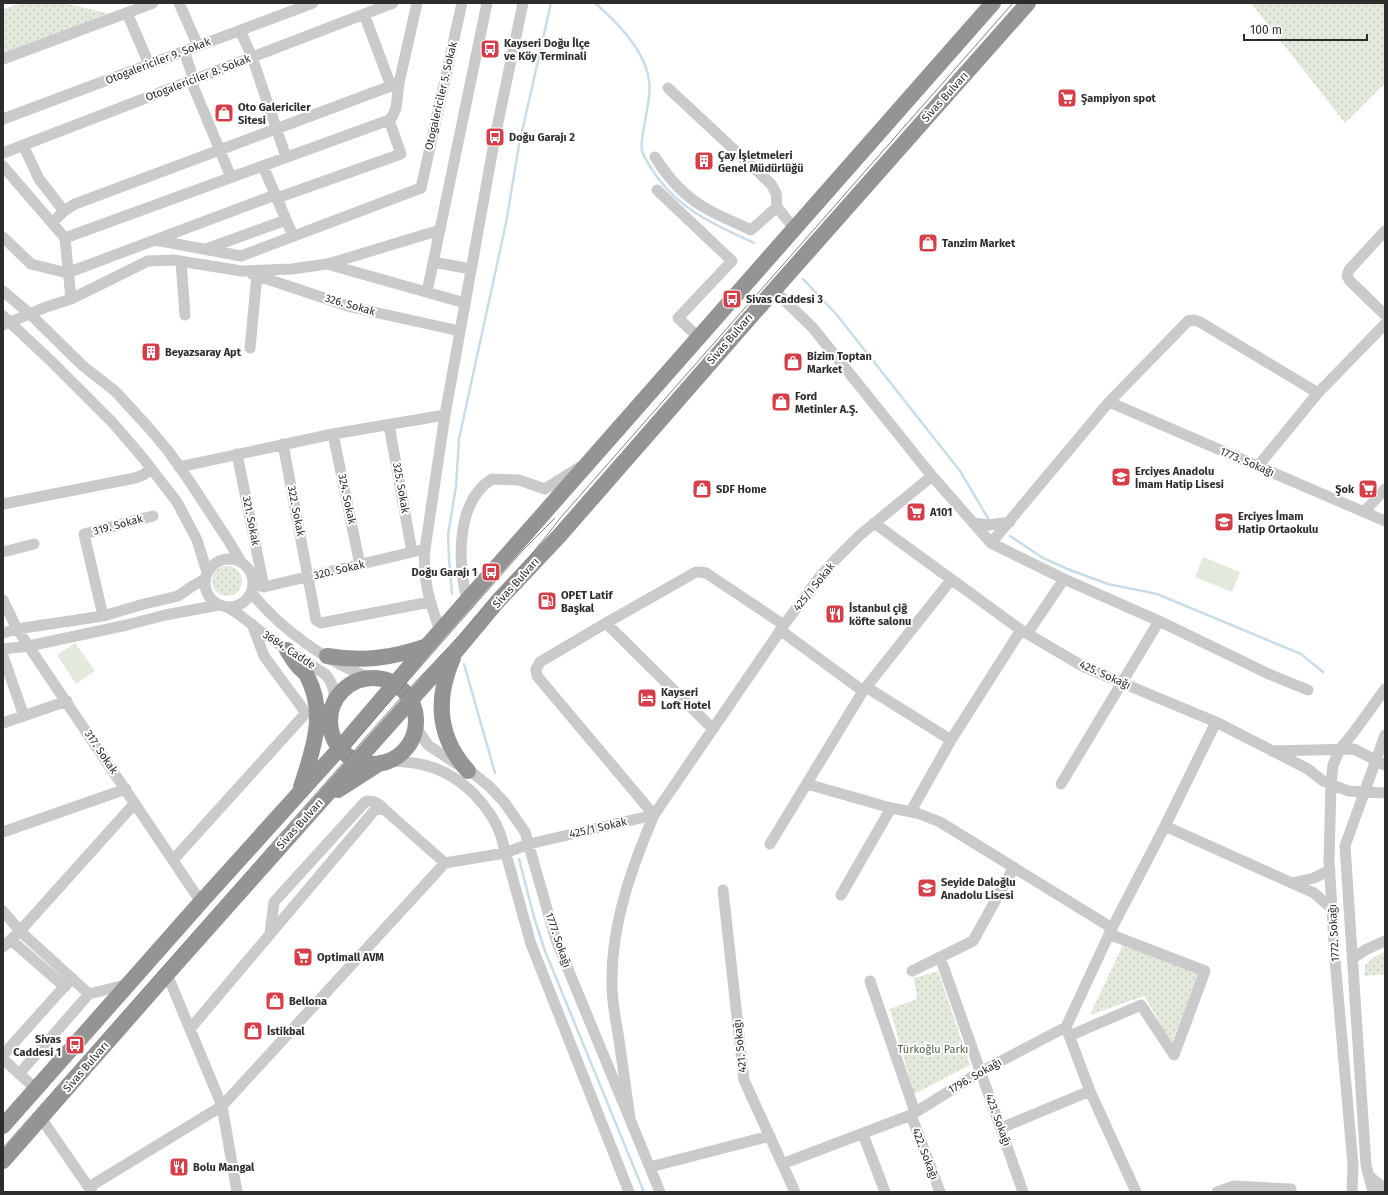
<svg xmlns="http://www.w3.org/2000/svg" width="1388" height="1195" font-family="'Fira Sans',sans-serif">
	<defs>
		<pattern id="grass-dots" width="8" height="8" patternUnits="userSpaceOnUse"><rect width="8" height="8" fill="#e3e9dc"/><path d="M2 2h.1M6 6h.1" fill="none" stroke="#c3c8bd" stroke-width="1.8" stroke-linecap="round"/></pattern>
	</defs>
	<rect width="100%" height="100%" fill="#fff"/>
	<path fill="url(#grass-dots)" d="M22 3H64L111 14 3 57V9Z
		M1251 3H1385V83L1345 123Z
		M212 581a15 15 0 1 1 30 0a15 15 0 1 1-30 0Z
		M1124 943 1200 970 1172 1043 1144 996 1090 1015Z
		M1385 951V974L1365 976V965L1373 958Z
		M938 971 970 1065 914 1094 890 1009 917 999 914 978Z"/>
	<path fill="#e3e9dc" d="M1203 557 1240 572 1232 592 1195 577Z
		M75 643 95 671 76 684 57 655Z"/>
	<g fill="none" stroke-linecap="round" stroke-linejoin="round">
		<path stroke="#cadce8" stroke-width="2.5" d="M595 3C617 22 646 51 649 81 651 93 648 104 646 115 645 123 640 143 642 151 645 160 652 169 657 177 683 212 716 225 754 243
			M803 279 837 315 960 471 989 520
			M1010 536 1043 558 1070 570 1108 584 1157 594 1301 654 1323 672
			M452 594 449 559 448 535 456 486 459 439 506 223 519 145 551 3
			M464 664 495 773
			M519 859 534 917 545 951 644 1192"/>
		<path stroke="#cacaca" stroke-width="11" d="M179 3 198 46
			M127 13 149 64
			M364 14 391 86
			M240 30 252 57 286 157
			M184 51 194 80
			M3 59 153 3
			M191 81 231 177
			M668 88 771 184 776 193 777 207
			M3 119 313 3
			M23 145 39 179 64 211
			M3 153 393 3
			M655 157C668 178 685 197 707 209 721 217 737 223 751 230L777 207 794 228
			M3 166 65 238
			M263 166 293 236
			M657 190 732 261 678 318 698 337
			M277 198 401 154 389 120
			M52 223 64 211 75 204 399 83
			M1385 231 1349 270 1347 276 1350 281 1385 315
			M3 237 31 264 67 273 275 195
			M65 238 389 120 392 117 396 108 399 83 417 3
			M65 238 71 299
			M155 240 241 256 421 188 462 3
			M206 249 286 220
			M181 261 185 315
			M433 262 471 269
			M328 264 440 230
			M252 274 351 307 460 331
			M3 291 30 314 83 366 115 391 149 428 169 452 188 479 230 543 241 562
			M427 292 487 3
			M3 316 51 361 113 423 143 458 177 502 197 540 207 572
			M3 325 46 307 71 299 148 261 173 260 242 271 292 269 327 264 465 303
			M250 348 257 275
			M1109 402 1385 521
			M389 425 412 552
			M333 434 360 565
			M283 444 316 620 321 623 430 602
			M237 454 264 587
			M1258 466 1318 393 1385 324
			M179 467 333 434 445 415
			M932 476 991 543 1064 579 1159 621 1271 675 1308 690
			M3 504 135 478 143 475 151 469
			M1364 512 1385 489
			M874 523 1021 630 1084 667 1216 722 1308 769 1323 781 1348 791 1385 793
			M974 523 989 525 1010 522
			M991 543 1109 402 1188 321 1194 320 1200 322 1318 393
			M3 552 34 544
			M205 583a24 24 0 1 1 48 0a24 24 0 1 1-48 0Z
			M253 584 264 587 425 549
			M251 592C278 627 331 666 373 678
			M3 600 17 629 201 902
			M467 600C458 564 455 502 492 479L519 480 545 489 580 467
			M227 607 237 613 264 634 271 638 287 650 325 674C333 682 335 693 334 704
			M103 616 84 534 153 516
			M606 623 713 729
			M780 630 863 691
			M440 631C430 602 422 580 425 549L445 415 495 137 523 3
			M3 633 17 629 103 616 144 604 178 596 191 587 205 579
			M1027 634 1064 579
			M3 649 29 646 127 625 165 615 219 605
			M3 656 24 716
			M866 687 951 740
			M416 722 419 732 428 745 452 761 474 774 489 786 504 802 525 832 556 940 660 1192
			M3 723 67 701
			M1272 751 1354 749 1385 765
			M387 761C424 761 449 769 475 795 487 808 496 820 501 836L531 944 629 1192
			M807 784 891 808 917 813 940 822 1112 928
			M1061 784 1159 621
			M911 811 951 740 1021 630
			M1165 826 1314 893 1332 909
			M3 832 126 789
			M770 844 863 691 951 580
			M173 860 306 713 264 656 252 624
			M1292 883 1314 878 1330 870
			M723 890 744 1080 795 1192
			M841 895 891 808
			M3 911 20 931 89 994
			M270 933 274 902 365 802C373 799 379 803 385 810
			M11 940 65 987
			M3 947 20 931 135 803
			M940 957 1023 1192
			M1353 958 1367 949 1385 941
			M912 971 973 941 1014 867
			M167 974 222 1106 237 1192
			M870 981 915 1112
			M190 1029 374 811 379 809 385 810 445 863
			M1067 1030 1090 1091 1136 1192
			M1069 1036 1141 1005 1174 1055 1205 971 1109 934
			M3 1055 72 978
			M3 1059 36 1089
			M19 1074 89 994 129 984
			M911 1115 940 1192
			M41 1118 92 1192
			M630 1118C626 1092 623 1066 619 1040 616 1020 611 1000 612 979 612 922 632 867 654 815L537 676 536 669 540 662 606 623 696 572H700L706 573 784 625
			M1001 1128 1090 1091
			M863 1134 885 1192
			M782 1164 911 1115 980 1072 1066 1027 1112 928 1165 826 1216 722
			M650 1167 770 1136
			M1369 1176 1385 1189
			M89 1187 222 1106 445 863 505 853 529 844 654 815 784 625 818 579 834 561 860 535 932 476 813 328 774 290
			M1217 1192 1234 1186 1291 1189V1192
			M1352 1192 1353 1165 1335 960 1329 860 1331 784 1333 765 1340 749 1354 732 1385 689
			M1373 1192 1366 1165 1345 846 1385 735"/>
		<path stroke="#949494" stroke-width="16" d="M287 650C291 656 294 662 299 667 302 670 306 673 307 676 327 713 313 750 301 787
			M327 656C364 662 392 658 427 646
			M453 658C435 699 437 737 468 771
			M330 721a43 43 0 1 1 86 0a43 43 0 1 1-86 0Z
			M338 790 380 763
			M3 1126 201 902 340 748 427 646 993 3
			M3 1161 167 974 427 682 457 650 497 602 560 535 774 290 1028 3"/>
		<path stroke="#828282" stroke-width="1" d="M348 749 524 549 555 518
			M3 1148 405 693C459 636 514 579 562 516L1013 3"/>
	</g>
	<defs>
		<symbol id="bus-square" viewBox="-11 -11 22 22"><rect x="-9" y="-9" width="18" height="18" rx="4" fill="#d53f49" stroke="#fff"/><path d="M-5-6H5V4H4V6H2V4H-2V6H-4V4H-5ZM-3.5-4V0h7V-4ZM-3.5 1.2v1.5H-2V1.2ZM2 1.2v1.5H3.5V1.2Z" fill="#fff"/></symbol>
		<symbol id="supermarket-square" viewBox="-11 -11 22 22"><rect x="-9" y="-9" width="18" height="18" rx="4" fill="#d53f49" stroke="#fff"/><path d="M-6-5.5h2.5l.6 2H6L4.5 2H-2.5L-4.4-4H-6ZM-1.5 3.2a1.3 1.3 0 1 0 .1 0ZM3 3.2a1.3 1.3 0 1 0 .1 0Z" fill="#fff"/></symbol>
		<symbol id="shop-square" viewBox="-11 -11 22 22"><rect x="-9" y="-9" width="18" height="18" rx="4" fill="#d53f49" stroke="#fff"/><path d="M-5-2.5h2.3a2.7 3.5 0 0 1 5.4 0H5L5.5 6h-11ZM-1.5-2.5h3a1.5 2.3 0 0 0-3 0Z" fill="#fff"/></symbol>
		<symbol id="building-square" viewBox="-11 -11 22 22"><rect x="-9" y="-9" width="18" height="18" rx="4" fill="#d53f49" stroke="#fff"/><path d="M-4-6H4V6H1V3H-1V6H-4ZM-2.5-4.3h1.7v1.8h-1.7ZM.8-4.3h1.7v1.8H.8ZM-2.5-1h1.7V.8h-1.7ZM.8-1h1.7V.8H.8Z" fill="#fff"/></symbol>
		<symbol id="school-square" viewBox="-11 -11 22 22"><rect x="-9" y="-9" width="18" height="18" rx="4" fill="#d53f49" stroke="#fff"/><path d="M0-5L7-2L0 1L-7-2ZM-4 1L0 2.5L4 1V4Q0 6-4 4Z" fill="#fff"/></symbol>
		<symbol id="fuel-square" viewBox="-11 -11 22 22"><rect x="-9" y="-9" width="18" height="18" rx="4" fill="#d53f49" stroke="#fff"/><path d="M-5.5-6h7V0h2V4h1.3V-2.5L3-4.5l.8-.8L6-3V5H2.5V1h-1V6h-7ZM-4.2-4.7v3.2H.2V-4.7Z" fill="#fff"/></symbol>
		<symbol id="restaurant-square" viewBox="-11 -11 22 22"><rect x="-9" y="-9" width="18" height="18" rx="4" fill="#d53f49" stroke="#fff"/><path d="M-5-6h1v4h1v-4h1v4h1v-4h1v5L-1.5 .5V6h-2V.5L-5-1ZM5-6V6H3V1.5H1.5Q1.5-4 5-6Z" fill="#fff"/></symbol>
		<symbol id="hotel-square" viewBox="-11 -11 22 22"><rect x="-9" y="-9" width="18" height="18" rx="4" fill="#d53f49" stroke="#fff"/><path d="M-6-4.5h1.5V1H6V5H4.5V3h-9V5H-6ZM-4 0a1.8 1.8 0 1 1 3.6 0ZM.5 0V-2.5h3Q6-2.5 6 0Z" fill="#fff"/></symbol>
	</defs>
	<g fill-rule="evenodd">
		<use href="#bus-square" x="479" y="38" width="22" height="22"/>
		<use href="#supermarket-square" x="1056" y="87" width="22" height="22"/>
		<use href="#shop-square" x="213" y="102" width="22" height="22"/>
		<use href="#bus-square" x="484" y="126" width="22" height="22"/>
		<use href="#building-square" x="693" y="150" width="22" height="22"/>
		<use href="#shop-square" x="917" y="232" width="22" height="22"/>
		<use href="#bus-square" x="721" y="288" width="22" height="22"/>
		<use href="#building-square" x="140" y="341" width="22" height="22"/>
		<use href="#shop-square" x="782" y="351" width="22" height="22"/>
		<use href="#shop-square" x="770" y="391" width="22" height="22"/>
		<use href="#school-square" x="1110" y="466" width="22" height="22"/>
		<use href="#shop-square" x="691" y="478" width="22" height="22"/>
		<use href="#supermarket-square" x="1357" y="478" width="22" height="22"/>
		<use href="#supermarket-square" x="905" y="501" width="22" height="22"/>
		<use href="#school-square" x="1213" y="511" width="22" height="22"/>
		<use href="#bus-square" x="480" y="561" width="22" height="22"/>
		<use href="#fuel-square" x="536" y="590" width="22" height="22"/>
		<use href="#restaurant-square" x="824" y="603" width="22" height="22"/>
		<use href="#hotel-square" x="636" y="687" width="22" height="22"/>
		<use href="#school-square" x="916" y="877" width="22" height="22"/>
		<use href="#supermarket-square" x="292" y="946" width="22" height="22"/>
		<use href="#shop-square" x="264" y="990" width="22" height="22"/>
		<use href="#shop-square" x="242" y="1020" width="22" height="22"/>
		<use href="#bus-square" x="64" y="1034" width="22" height="22"/>
		<use href="#restaurant-square" x="168" y="1156" width="22" height="22"/>
	</g>
	<g text-anchor="middle" dominant-baseline="central" stroke-width="4" stroke-linejoin="round" paint-order="stroke">
		<g font-size="11" font-weight="bold" fill="#2d2d2d" stroke="#fff" text-anchor="start">
			<text x="504" y="43">Kayseri Doğu İlçe<tspan x="504" dy="13">ve Köy Terminali</tspan></text>
			<text x="1081" y="98">Şampiyon spot</text>
			<text x="238" y="107">Oto Galericiler<tspan x="238" dy="13">Sitesi</tspan></text>
			<text x="509" y="137">Doğu Garajı 2</text>
			<text x="718" y="155">Çay İşletmeleri<tspan x="718" dy="13">Genel Müdürlüğü</tspan></text>
			<text x="942" y="243">Tanzim Market</text>
			<text x="746" y="299">Sivas Caddesi 3</text>
			<text x="165" y="352">Beyazsaray Apt</text>
			<text x="807" y="356">Bizim Toptan<tspan x="807" dy="13">Market</tspan></text>
			<text x="795" y="396">Ford<tspan x="795" dy="13">Metinler A.Ş.</tspan></text>
			<text x="1135" y="471">Erciyes Anadolu<tspan x="1135" dy="13">İmam Hatip Lisesi</tspan></text>
			<text x="716" y="489">SDF Home</text>
			<text x="1354" y="489" text-anchor="end">Şok</text>
			<text x="930" y="512">A101</text>
			<text x="1238" y="516">Erciyes İmam<tspan x="1238" dy="13">Hatip Ortaokulu</tspan></text>
			<text x="477" y="572" text-anchor="end">Doğu Garajı 1</text>
			<text x="561" y="595">OPET Latif<tspan x="561" dy="13">Başkal</tspan></text>
			<text x="849" y="608">İstanbul çiğ<tspan x="849" dy="13">köfte salonu</tspan></text>
			<text x="661" y="692">Kayseri<tspan x="661" dy="13">Loft Hotel</tspan></text>
			<text x="941" y="882">Seyide Daloğlu<tspan x="941" dy="13">Anadolu Lisesi</tspan></text>
			<text x="317" y="957">Optimall AVM</text>
			<text x="289" y="1001">Bellona</text>
			<text x="267" y="1031">İstikbal</text>
			<text x="61" y="1039" text-anchor="end">Sivas<tspan x="61" dy="13">Caddesi 1</tspan></text>
			<text x="193" y="1167">Bolu Mangal</text>
		</g>
		<g font-size="11" fill="#2d2d2d" stroke="#fff">
			<text transform="translate(158 61) rotate(-21)">Otogalericiler 9. Sokak</text>
			<text transform="translate(198 78) rotate(-21)">Otogalericiler 8. Sokak</text>
			<text transform="translate(441 96) rotate(-77)">Otogalericiler 5. Sokak</text>
			<text transform="translate(945 97) rotate(-48)">Sivas Bulvarı</text>
			<text transform="translate(350 305) rotate(16)">326. Sokak</text>
			<text transform="translate(730 339) rotate(-49)">Sivas Bulvarı</text>
			<text transform="translate(1247 462) rotate(23)">1773. Sokağı</text>
			<text transform="translate(401 488) rotate(80)">325. Sokak</text>
			<text transform="translate(347 499) rotate(78)">324. Sokak</text>
			<text transform="translate(296 511) rotate(79)">322. Sokak</text>
			<text transform="translate(251 521) rotate(79)">321. Sokak</text>
			<text transform="translate(118 525) rotate(-15)">319. Sokak</text>
			<text transform="translate(339 570) rotate(-13)">320. Sokak</text>
			<text transform="translate(516 583) rotate(-48)">Sivas Bulvarı</text>
			<text transform="translate(814 587) rotate(-51)">425/1 Sokak</text>
			<text transform="translate(289 650) rotate(33)">3684. Cadde</text>
			<text transform="translate(1105 675) rotate(24)">425. Sokağı</text>
			<text transform="translate(101 752) rotate(56)">317. Sokak</text>
			<text transform="translate(300 824) rotate(-48)">Sivas Bulvarı</text>
			<text transform="translate(598 828) rotate(-13)">425/1 Sokak</text>
			<text transform="translate(1334 933) rotate(-93)">1772. Sokağı</text>
			<text transform="translate(558 940) rotate(71)">1777. Sokağı</text>
			<text transform="translate(740 1046) rotate(-96)">421. Sokağı</text>
			<text transform="translate(86 1067) rotate(-49)">Sivas Bulvarı</text>
			<text transform="translate(975 1076) rotate(-30)">1796. Sokağı</text>
			<text transform="translate(998 1120) rotate(70)">423. Sokağı</text>
			<text transform="translate(925 1154) rotate(69)">422. Sokağı</text>
		</g>
		<g font-size="11" fill="#50653f" stroke="#fff">
			<text x="933" y="1049">Türkoğlu Parkı</text>
		</g>
	</g>
	<rect width="1388" height="1195" fill="none" stroke="#2d2d2d" stroke-width="8"/>
	<path d="M1244 34v6h123v-6" fill="none" stroke="#2d2d2d" stroke-width="2"/>
	<text x="1250" y="34" font-size="12" fill="#2d2d2d" stroke="#ffffff" stroke-width="3" paint-order="stroke">100 m</text>
</svg>
